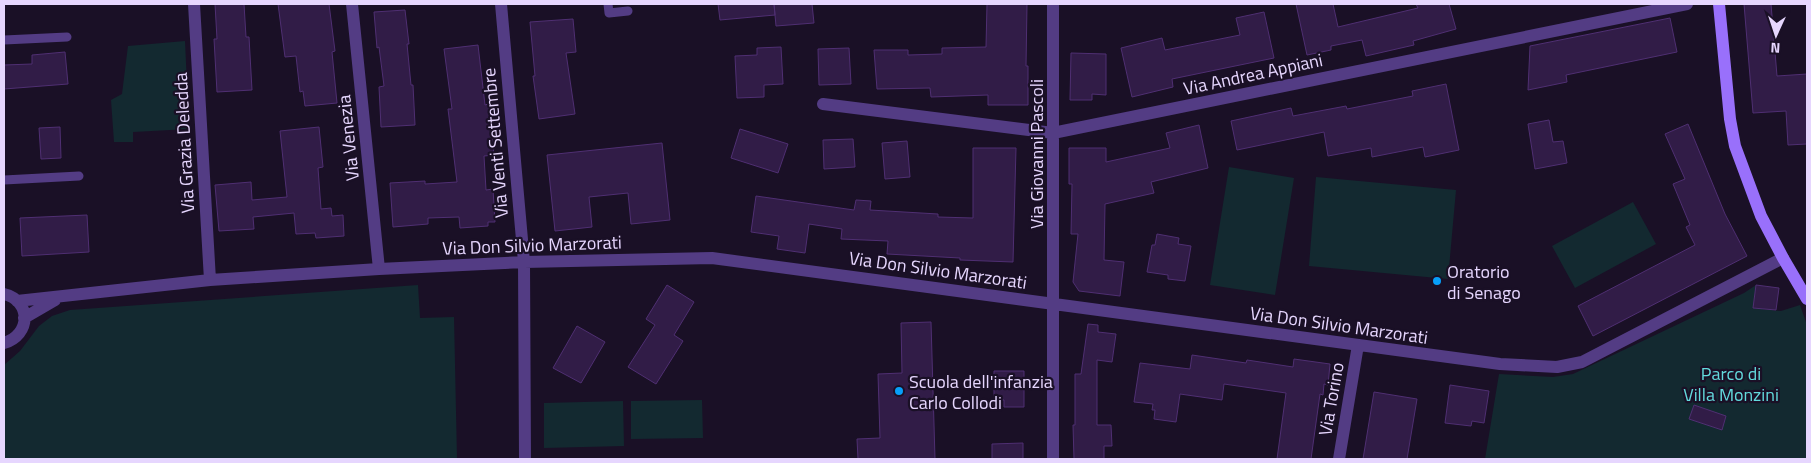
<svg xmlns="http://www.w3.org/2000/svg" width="1811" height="463" font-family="'Titillium Web',sans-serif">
	<rect width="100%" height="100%" fill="#1a1026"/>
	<path fill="#132930" d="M185 41 189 129 133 132V142H114L111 100 122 94 128 46Z
		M1229 167 1294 178 1275 295 1210 285Z
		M1316 177 1456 190 1448 279 1309 266Z
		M1633 202 1656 244 1575 288 1552 246Z
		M418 285 420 318 454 317 457 459H4V365L20 351 39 326 52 316 70 310Z
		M1756 285 1753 308 1781 311 1800 305 1807 325V459H1485L1499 374 1553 377 1573 374 1744 293Z
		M702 400 703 438 631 439V401Z
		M623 401 624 446 544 448V403Z"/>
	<path fill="#311c47" stroke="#4f2f72" d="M215 4H244L246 37H249L252 90 217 92 214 39H217Z
		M278 4H329L335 51 332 52 337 103 305 106 303 91 300 92 296 56 285 57Z
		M718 4H774L775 15 720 20Z
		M774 4H812L814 23 776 26Z
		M987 4H1027L1026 66H1028V105H988V95L931 97 930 88 877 89 874 50H908V55L942 54V48L986 47Z
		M1296 4H1333L1338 27 1418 8 1416 4H1449L1456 29 1413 41 1414 45 1366 56 1362 40 1331 46V50L1307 55Z
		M1744 4H1771L1777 76 1807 74V144L1788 145 1786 111 1753 113Z
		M405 10 409 44H407L411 85H413L415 125 381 127 379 87 384 86 379 47 377 48 374 12Z
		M1264 12 1274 58 1172 79 1173 87 1132 97 1121 48 1162 38 1165 50 1240 35 1236 18Z
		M1670 18 1677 52 1566 75 1567 82 1528 90 1530 46Z
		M573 19 576 52 566 53 575 114 539 119 533 76H535L530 22Z
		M478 45 485 105 488 104 494 155 484 156 486 190 493 189 495 222H488V226L460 228 459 217 428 218V224L393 227 390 183 425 181V184L457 182 448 109H452L444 49Z
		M781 47 783 84 764 85V97L737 98 735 56 757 55V48Z
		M849 48 851 84 819 85 818 49Z
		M65 52 68 84 4 89V65L32 64V55Z
		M1071 53 1106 54V95L1092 94V100H1070Z
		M1446 84 1459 150 1425 157 1423 147 1372 157 1371 148 1328 156 1324 132 1237 150 1231 121 1291 108 1293 116 1346 106 1347 109 1413 96 1412 91Z
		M1549 120 1553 142 1563 141 1567 163 1535 169 1528 124Z
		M1688 124 1725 214 1747 256 1593 336 1578 306 1695 245 1686 227 1690 225 1673 184 1685 179 1665 134Z
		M1199 125 1208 168 1151 182 1154 193 1105 204 1104 260 1124 262 1120 296 1079 291 1073 282 1078 234H1071L1072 184H1069V148H1106V162L1170 148 1166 133Z
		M60 127 61 158 41 159 39 128Z
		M319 127 323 167 318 168 321 209 331 208 332 216 343 215 344 236 316 238 315 233 296 234 294 213 253 217 254 229 219 231 215 185 251 182 252 200 287 197 280 131Z
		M740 129 788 144 778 173 731 158Z
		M853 139 855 167 824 169 823 140Z
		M907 141 910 177 885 179 882 143Z
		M662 143 670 220 631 224 628 193 589 197 592 227 555 231 547 155Z
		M973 148H1016L1013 262 960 260V258L887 254 888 241 841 239 842 229 809 224 805 253 777 249 779 236 751 232 756 196 854 210 856 200 871 201 870 210 938 214V217L973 218Z
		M87 215 89 252 22 256 20 218Z
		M1157 234 1179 238 1178 244 1191 246 1185 281 1168 279V275L1147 272 1152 245H1155Z
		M667 285 694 302 674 335 683 341 656 384 628 367 655 325 646 319Z
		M1756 285 1779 288 1776 310 1753 308Z
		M931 322 935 459H858L857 439 880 438 878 374 902 373 901 323Z
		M1088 324 1098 325V332L1116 334 1112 362 1097 360V425H1111L1112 446H1104V459H1074L1073 425H1075V374H1081Z
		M577 326 605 342 581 383 553 368Z
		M1192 355 1246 363 1247 360 1293 367 1294 359 1330 364 1328 385 1324 384 1323 395 1320 394 1311 459H1277L1286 393 1224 384 1222 400 1180 394 1176 422 1154 419 1155 410H1152L1153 404 1134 402 1140 363 1190 369Z
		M994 371H1024V407H1004V400H994Z
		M1450 385 1489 391 1484 423 1472 421 1471 426 1445 423Z
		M1374 392 1417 399 1407 459H1363Z
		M1694 405 1726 416 1722 430 1689 419Z
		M1023 443V459H992V444Z"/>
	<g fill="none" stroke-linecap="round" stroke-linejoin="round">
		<path stroke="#533c84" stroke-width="9" d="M608 4 609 13 628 11
			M4 40 67 37
			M4 180 79 176"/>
		<path stroke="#533c84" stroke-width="12" d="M194 4 210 280
			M352 4 379 269
			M501 4 524 262 525 459
			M823 104 1053 133 1687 4
			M4 294C32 301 31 335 4 343
			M17 301 210 280 379 269 524 262 712 258 1500 364 1557 367 1582 362 1783 258
			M24 318 55 300
			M1053 459C1053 307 1053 156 1053 4
			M1339 459 1358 345"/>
		<path stroke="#9970fb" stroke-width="12" d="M1719 4 1730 119 1735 146 1761 216 1783 258 1807 299"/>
	</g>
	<g fill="#079ff9" stroke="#1a1026" stroke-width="2">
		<circle cx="1437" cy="281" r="5"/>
		<circle cx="899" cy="391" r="5"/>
	</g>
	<g text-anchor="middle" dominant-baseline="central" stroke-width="4.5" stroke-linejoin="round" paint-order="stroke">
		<g font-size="18" fill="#e6d6fe" stroke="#1a1026">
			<text transform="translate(1253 74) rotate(-12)">Via Andrea Appiani</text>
			<text transform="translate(348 138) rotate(-96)">Via Venezia</text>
			<text transform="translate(184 143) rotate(-93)">Via Grazia Deledda</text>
			<text transform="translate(495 143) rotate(-95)">Via Venti Settembre</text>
			<text transform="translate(1036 154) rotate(-90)">Via Giovanni Pascoli</text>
			<text transform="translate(532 245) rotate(-2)">Via Don Silvio Marzorati</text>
			<text transform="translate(938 270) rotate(8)">Via Don Silvio Marzorati</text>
			<text transform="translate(1339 325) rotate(8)">Via Don Silvio Marzorati</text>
			<text transform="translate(1331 399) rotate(-80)">Via Torino</text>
		</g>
		<g font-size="18" fill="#e6d6fe" stroke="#1a1026" text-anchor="start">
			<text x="1447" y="271">Oratorio<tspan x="1447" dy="21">di Senago</tspan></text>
			<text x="909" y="381">Scuola dell'infanzia<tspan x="909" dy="21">Carlo Collodi</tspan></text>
		</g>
		<g font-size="18" fill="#63dadd" stroke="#1a1026">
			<text x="1731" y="373">Parco di<tspan x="1731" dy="21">Villa Monzini</tspan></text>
		</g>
	</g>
	<rect width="1811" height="463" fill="none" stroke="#e6d6fe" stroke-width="10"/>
	<g transform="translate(1776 35) rotate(183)" stroke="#1a1026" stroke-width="4" paint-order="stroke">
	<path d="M0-4L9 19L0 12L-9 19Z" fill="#e6d6fe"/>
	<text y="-8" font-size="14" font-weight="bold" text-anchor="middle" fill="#e6d6fe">N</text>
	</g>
</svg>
